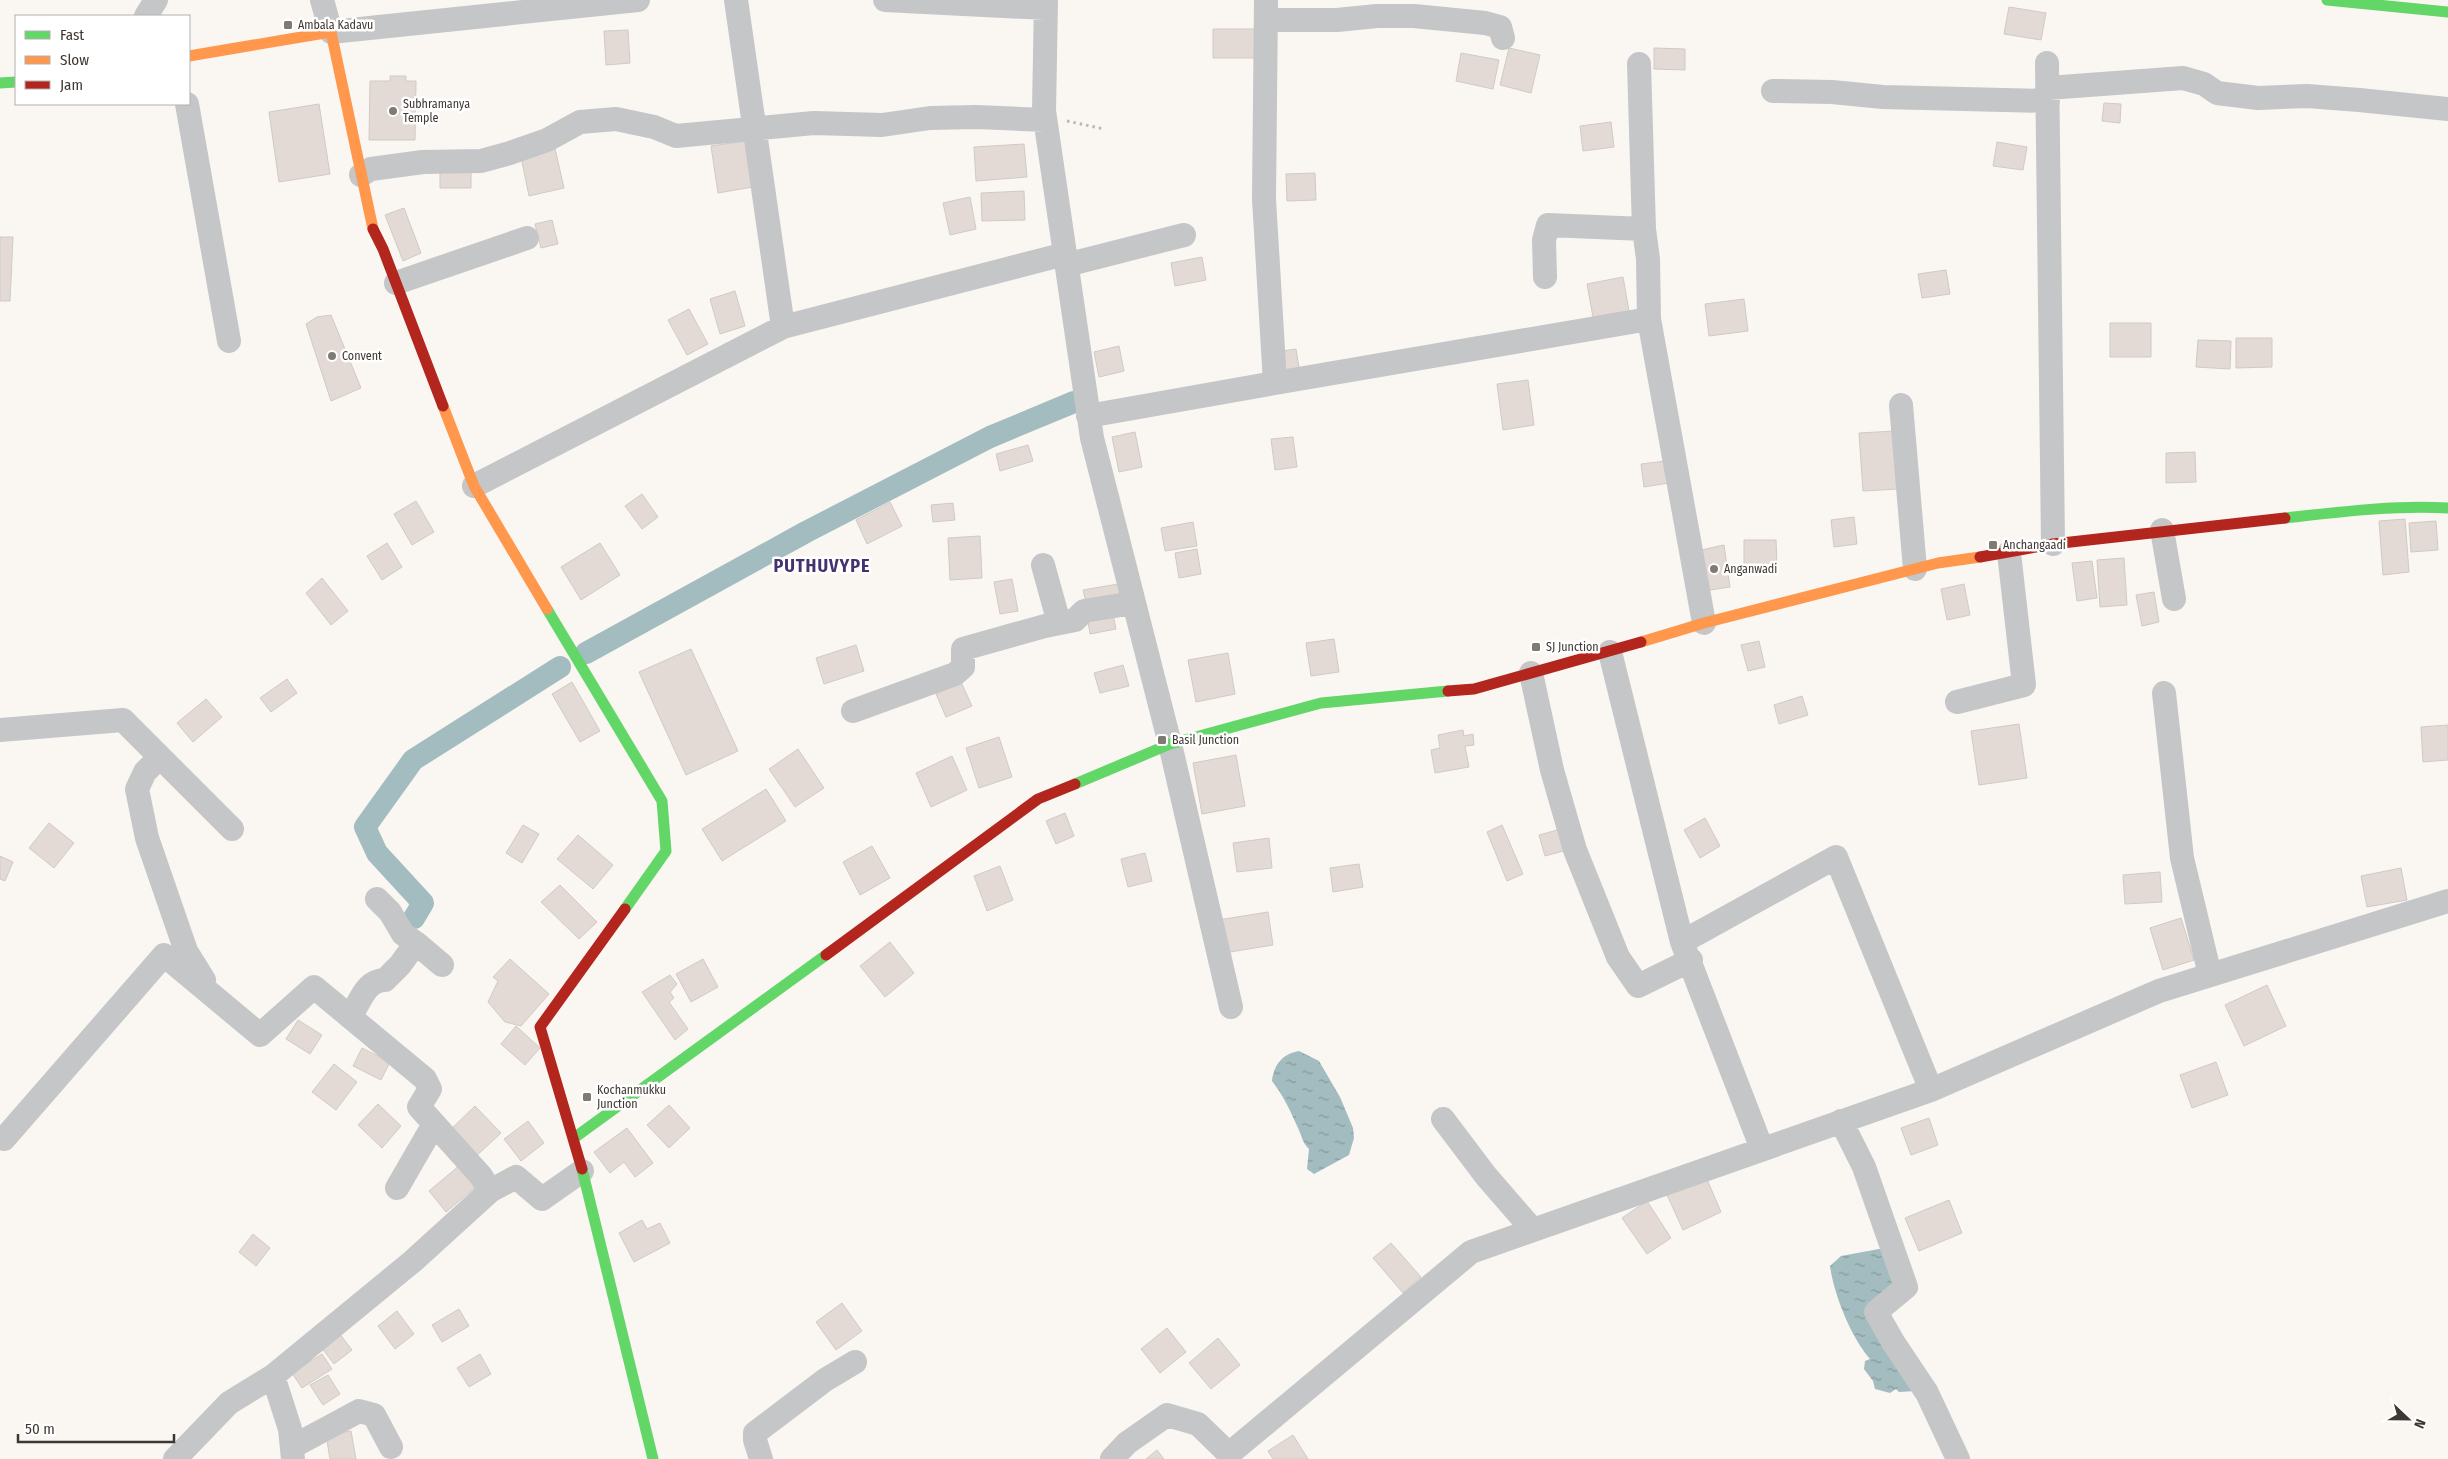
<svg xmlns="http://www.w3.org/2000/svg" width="2448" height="1459" font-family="'Fira Sans Condensed',sans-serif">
	<defs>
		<pattern id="water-ripples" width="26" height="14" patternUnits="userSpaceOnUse" patternTransform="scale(1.25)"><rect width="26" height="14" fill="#a2bcbf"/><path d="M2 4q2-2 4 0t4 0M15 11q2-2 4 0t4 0" fill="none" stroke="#859a9c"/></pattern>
	</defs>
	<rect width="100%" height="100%" fill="#faf6f2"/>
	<path fill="url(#water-ripples)" d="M1299 1051 1319 1061 1340 1097 1353 1128 1354 1138 1349 1155 1314 1174 1307 1169 1309 1149C1302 1142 1302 1136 1298 1128 1291 1112 1283 1095 1272 1081 1274 1065 1282 1054 1299 1051Z
		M1879 1249 1883 1250 1896 1280 1885 1297 1915 1391 1899 1392 1896 1389 1890 1393 1875 1389 1873 1381 1864 1369 1865 1361 1870 1359C1851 1337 1834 1295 1830 1266L1841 1256Z"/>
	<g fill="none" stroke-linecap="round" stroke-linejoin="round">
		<path stroke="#a2bcbf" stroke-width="22" d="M586 653 806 532 990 437 1074 402
			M414 918 423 903 377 853 365 827 413 760 560 667"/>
	</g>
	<path fill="#e3dad6" stroke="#d0cac6" d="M2009 7 2046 13 2041 40 2004 34Z
		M1213 29H1259V58H1213Z
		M628 30 630 63 606 65 604 31Z
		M1509 48 1540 55 1531 93 1500 85Z
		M1654 48 1685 49V70L1654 69Z
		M1461 53 1499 60 1493 89 1456 81Z
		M390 76H406V81H416L415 140H369L370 81H390Z
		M2104 103 2121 104 2120 123 2102 121Z
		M319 104 330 174 279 182 269 112Z
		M1611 122 1614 147 1583 151 1580 126Z
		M746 141 753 187 718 193 711 146Z
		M1997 142 2027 147 2023 170 1993 166Z
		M554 144 564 188 529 196 520 152Z
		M1024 144 1027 177 976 181 974 147Z
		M440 162H471V188H440Z
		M1315 173 1316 200 1287 201 1286 174Z
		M1024 191 1025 220 982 221 981 193Z
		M970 197 976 229 950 235 943 203Z
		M404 208 421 253 403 261 385 215Z
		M552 220 558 244 541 248 535 224Z
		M0 237H13L10 301H0Z
		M1202 257 1206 280 1175 286 1171 263Z
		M1946 270 1950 294 1922 298 1918 274Z
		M1623 277 1629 311 1593 317 1587 284Z
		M735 291 745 326 720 334 710 299Z
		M1744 299 1748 331 1709 336 1705 304Z
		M689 309 708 344 687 355 668 320Z
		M331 315 361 388 331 401 306 324 317 317Z
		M2110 323H2151V357H2110Z
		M2236 338H2272V367L2236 368Z
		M2198 340 2231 341 2230 369 2196 367Z
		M1119 346 1124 371 1099 377 1094 352Z
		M1296 349 1300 374 1285 377 1282 351Z
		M1528 380 1534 425 1503 430 1497 384Z
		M1895 431 1898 489 1863 491 1859 433Z
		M1135 432 1142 467 1119 472 1112 437Z
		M1293 437 1297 467 1275 470 1271 439Z
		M1028 445 1033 461 1000 471 996 454Z
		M2195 452 2196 482 2166 483V453Z
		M1666 461 1669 483 1644 487 1641 464Z
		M642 494 658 517 642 529 625 506Z
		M416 501 434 532 412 545 394 514Z
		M890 502 902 526 867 544 856 520Z
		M953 503 955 520 933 522 931 505Z
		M1854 517 1857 544 1834 547 1831 520Z
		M2405 519 2409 572 2383 575 2379 521Z
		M2436 521 2438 550 2411 552 2409 523Z
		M1193 522 1197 546 1165 551 1161 528Z
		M980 536 982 578 950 580 948 538Z
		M1744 540H1776L1777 566 1744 567Z
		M387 543 402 567 382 580 367 556Z
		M600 543 620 575 581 600 561 567Z
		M1724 545 1730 587 1704 591 1697 551Z
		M1197 549 1201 574 1179 578 1175 553Z
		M2124 558 2127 605 2100 607 2097 560Z
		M2092 561 2097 598 2077 601 2072 563Z
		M322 578 348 611 331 625 306 593Z
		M1012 579 1018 611 1000 614 994 582Z
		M1118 584 1121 601 1087 607 1083 590Z
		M1964 584 1970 615 1947 620 1941 589Z
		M2154 592 2159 622 2142 626 2136 595Z
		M1112 609 1116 629 1090 634 1087 615Z
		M1334 639 1339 672 1311 676 1306 643Z
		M1759 641 1765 667 1748 671 1741 645Z
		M856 645 864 671 824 684 816 658Z
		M691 649 738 751 686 775 639 672Z
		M1228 653 1235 694 1196 702 1188 660Z
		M1123 665 1129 686 1100 693 1094 673Z
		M287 679 297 693 271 712 260 698Z
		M572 682 600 731 580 742 552 694Z
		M961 682 972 706 946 717 936 694Z
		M1802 696 1808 715 1779 724 1774 705Z
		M206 699 222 717 193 742 177 723Z
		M2019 724 2027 778 1979 785 1971 731Z
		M2448 725V760L2423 762 2421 727Z
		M1463 730 1464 736 1473 734 1474 745 1465 746 1469 767 1435 773 1431 750 1440 748 1438 735Z
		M999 737 1012 777 979 788 966 748Z
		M798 749 824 788 795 807 769 769Z
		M1236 755 1245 806 1202 814 1193 763Z
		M952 756 967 790 931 807 916 773Z
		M766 789 786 821 722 861 702 829Z
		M1065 813 1074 836 1056 844 1046 821Z
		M1705 818 1720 846 1700 858 1684 830Z
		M49 823 74 843 54 868 29 848Z
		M523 825 539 834 522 863 506 853Z
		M1502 825 1523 874 1507 881 1487 832Z
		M1561 829 1567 850 1545 856 1539 835Z
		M578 835 613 865 593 889 557 859Z
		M1269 838 1272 868 1237 872 1233 843Z
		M872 846 890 878 860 895 843 862Z
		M1145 853 1152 881 1128 887 1121 859Z
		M0 856 13 862 5 881 0 879Z
		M1359 864 1363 887 1333 892 1330 868Z
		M1000 866 1013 900 987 911 974 876Z
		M2401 868 2407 900 2367 907 2361 876Z
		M2160 872 2162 902 2125 904 2123 875Z
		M560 885 597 922 579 939 541 902Z
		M1268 912 1273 945 1224 953 1218 920Z
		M2181 918 2194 960 2163 970 2150 928Z
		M890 942 914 973 885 997 860 966Z
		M510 959 549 994 521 1026 505 1022 488 1002 498 981 493 977Z
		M703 959 718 987 691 1002 676 974Z
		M670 975 677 984 670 992 674 998 669 1002 688 1029 675 1040 642 992Z
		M2267 985 2286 1026 2244 1046 2225 1005Z
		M298 1020 322 1035 310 1054 286 1039Z
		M516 1026 540 1048 525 1065 501 1044Z
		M362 1048 390 1062 381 1080 353 1066Z
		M2216 1062 2228 1095 2192 1108 2180 1075Z
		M334 1064 357 1082 336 1110 312 1092Z
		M378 1104 401 1126 382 1148 358 1125Z
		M669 1105 690 1128 669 1148 647 1125Z
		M475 1106 501 1133 473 1159 448 1132Z
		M1929 1118 1938 1145 1911 1155 1901 1128Z
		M528 1121 544 1143 521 1161 504 1139Z
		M627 1128 653 1163 635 1177 624 1162 610 1173 594 1152Z
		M460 1165 477 1186 446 1212 429 1191Z
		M1706 1177 1721 1212 1683 1230 1667 1195Z
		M1949 1200 1962 1233 1919 1251 1905 1218Z
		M1647 1201 1671 1238 1647 1254 1622 1218Z
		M642 1220 647 1229 660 1223 670 1243 634 1262 619 1233Z
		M253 1234 270 1248 256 1266 239 1252Z
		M1391 1243 1421 1277 1403 1293 1373 1258Z
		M842 1303 862 1331 836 1350 816 1322Z
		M459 1309 469 1326 442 1342 432 1325Z
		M397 1311 414 1334 395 1349 378 1326Z
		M1167 1328 1186 1352 1160 1373 1141 1349Z
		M339 1333 352 1350 334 1364 321 1347Z
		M1218 1338 1240 1365 1211 1389 1189 1363Z
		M322 1354 332 1369 302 1388 292 1373Z
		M480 1354 491 1374 469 1387 457 1368Z
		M328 1375 340 1394 323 1405 310 1385Z
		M351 1431 356 1459H330L326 1435Z
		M1293 1435 1308 1459H1273L1268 1451Z
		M1157 1450 1164 1459H1146Z"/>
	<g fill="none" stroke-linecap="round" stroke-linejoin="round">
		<path stroke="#b9b9b9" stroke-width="3" stroke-dasharray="2.5 4" stroke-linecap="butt" d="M1067 121 1104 129"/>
		<path stroke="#c4c6c8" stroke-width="24" d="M322 0 331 32 638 0
			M736 0 783 327
			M885 0 1045 8
			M1046 0 1044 111 1092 438 1170 744 1231 1007
			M146 16 156 0
			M1266 20H1337L1377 16H1414L1485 23 1500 27 1503 38
			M2047 63 2053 544
			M1639 64 1644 229 1648 259 1649 319 1704 623
			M2048 88 2183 78 2204 84 2217 93 2258 98 2307 96 2359 100 2448 109
			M1773 91 1832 92 1883 97 2048 101
			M187 104 229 341
			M361 175 371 169 423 162 481 161 510 153 547 140 580 122 616 119 654 127 676 136 814 123 882 125 930 118 976 117 1045 120
			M1066 265 1184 235
			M1545 277 1544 240 1548 225 1644 229
			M396 283 527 238
			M1275 383 1649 319
			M1901 405 1915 569
			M1088 416 1275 383 1264 199 1266 0
			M474 486 783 327 1065 254
			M2162 530 2174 599
			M1043 565 1059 623
			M1610 652 1682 942 1762 1149
			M1531 673 1552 770 1575 850 1618 957 1638 986 1691 960
			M2164 693 2182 858 2210 975
			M1957 702 2024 685 2009 553
			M853 711 955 674 963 667V649L1045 626 1075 620 1084 611 1133 603
			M0 730 123 720 232 829
			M160 757 145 772 137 789 147 838 186 951 204 980
			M1682 942 1836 857 1931 1090
			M416 943 442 965
			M350 1017C360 1003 365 980 385 980L400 965 416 943 403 934 390 912 377 899
			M1443 1119 1486 1176 1533 1230
			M1841 1121 1864 1167 1906 1287 1876 1312 1893 1342 1927 1393 1958 1459
			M4 1139 164 955 260 1035 314 987 425 1079 430 1089 419 1107 481 1176 490 1191
			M397 1188 434 1124
			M273 1376 413 1261 490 1191 516 1177 542 1199 582 1171
			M292 1447 359 1411 374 1415 391 1447
			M175 1459 229 1403 273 1376 290 1429 293 1459
			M761 1459 755 1440V1433L825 1380 855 1362
			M1112 1459 1127 1443 1167 1415 1198 1424 1229 1454 1471 1252 1931 1090 2159 991 2448 901"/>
		<path stroke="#63d668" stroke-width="11" d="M2327 0 2448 12
			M0 83 16 82
			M2285 518C2339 512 2394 505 2448 508
			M547 609 662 801 666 851 625 909
			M1075 784 1170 744 1321 703 1448 691
			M574 1138 826 955
			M582 1169 653 1459"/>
		<path stroke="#ff974d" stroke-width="11" d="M189 56 331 32 373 229
			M443 406 474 486 547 609
			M1641 642 1704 623 1938 563 1980 557"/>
		<path stroke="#b3261e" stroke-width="11" d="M373 229 383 249 443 406
			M1980 557 2053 544 2285 518
			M1448 691 1474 689 1641 642
			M826 955 1038 799 1075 784
			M582 1169 540 1027 625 909"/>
	</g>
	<g fill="#807a75" stroke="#fff" stroke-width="2">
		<rect x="283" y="20" width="10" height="10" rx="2.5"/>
		<circle cx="393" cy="111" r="5"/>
		<circle cx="332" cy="356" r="5"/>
		<rect x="1988" y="540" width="10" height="10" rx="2.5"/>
		<circle cx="1714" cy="569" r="5"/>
		<rect x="1531" y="642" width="10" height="10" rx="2.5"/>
		<rect x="1157" y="735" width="10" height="10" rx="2.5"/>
		<rect x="582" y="1092" width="10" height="10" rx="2.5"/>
	</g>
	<g text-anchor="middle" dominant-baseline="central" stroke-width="5" stroke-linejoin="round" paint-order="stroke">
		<g font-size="12" fill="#3f3731" stroke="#fff" text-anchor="start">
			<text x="298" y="25">Ambala Kadavu</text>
			<text x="403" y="104">Subhramanya<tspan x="403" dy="14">Temple</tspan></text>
			<text x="342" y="356">Convent</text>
			<text x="2003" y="545">Anchangaadi</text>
			<text x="1724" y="569">Anganwadi</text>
			<text x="1546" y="647">SJ Junction</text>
			<text x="1172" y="740">Basil Junction</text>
			<text x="597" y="1090">Kochanmukku<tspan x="597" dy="14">Junction</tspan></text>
		</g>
		<g font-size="18" font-weight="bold" letter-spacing="1" fill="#44326e" stroke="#fff">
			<text x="822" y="566">PUTHUVYPE</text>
		</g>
	</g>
	<rect x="15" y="15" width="175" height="90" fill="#ffffff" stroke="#b2afad"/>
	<rect x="25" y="31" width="25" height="8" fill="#63d668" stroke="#b2afad"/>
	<text x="60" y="40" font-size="15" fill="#3f3731">Fast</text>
	<rect x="25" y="56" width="25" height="8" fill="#ff974d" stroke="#b2afad"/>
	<text x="60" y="65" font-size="15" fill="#3f3731">Slow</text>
	<rect x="25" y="81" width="25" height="8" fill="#b3261e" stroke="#b2afad"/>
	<text x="60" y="90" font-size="15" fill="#3f3731">Jam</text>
	<g transform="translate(2408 1419) rotate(112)" stroke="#ffffff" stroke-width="4" paint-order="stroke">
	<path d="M0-4L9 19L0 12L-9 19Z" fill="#3f3731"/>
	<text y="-8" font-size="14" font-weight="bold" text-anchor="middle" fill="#3f3731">N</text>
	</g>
	<path d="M18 1434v8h156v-8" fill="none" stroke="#3f3731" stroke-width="2.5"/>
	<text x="25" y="1434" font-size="15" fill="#3f3731" stroke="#ffffff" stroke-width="4" paint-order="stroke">50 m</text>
</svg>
